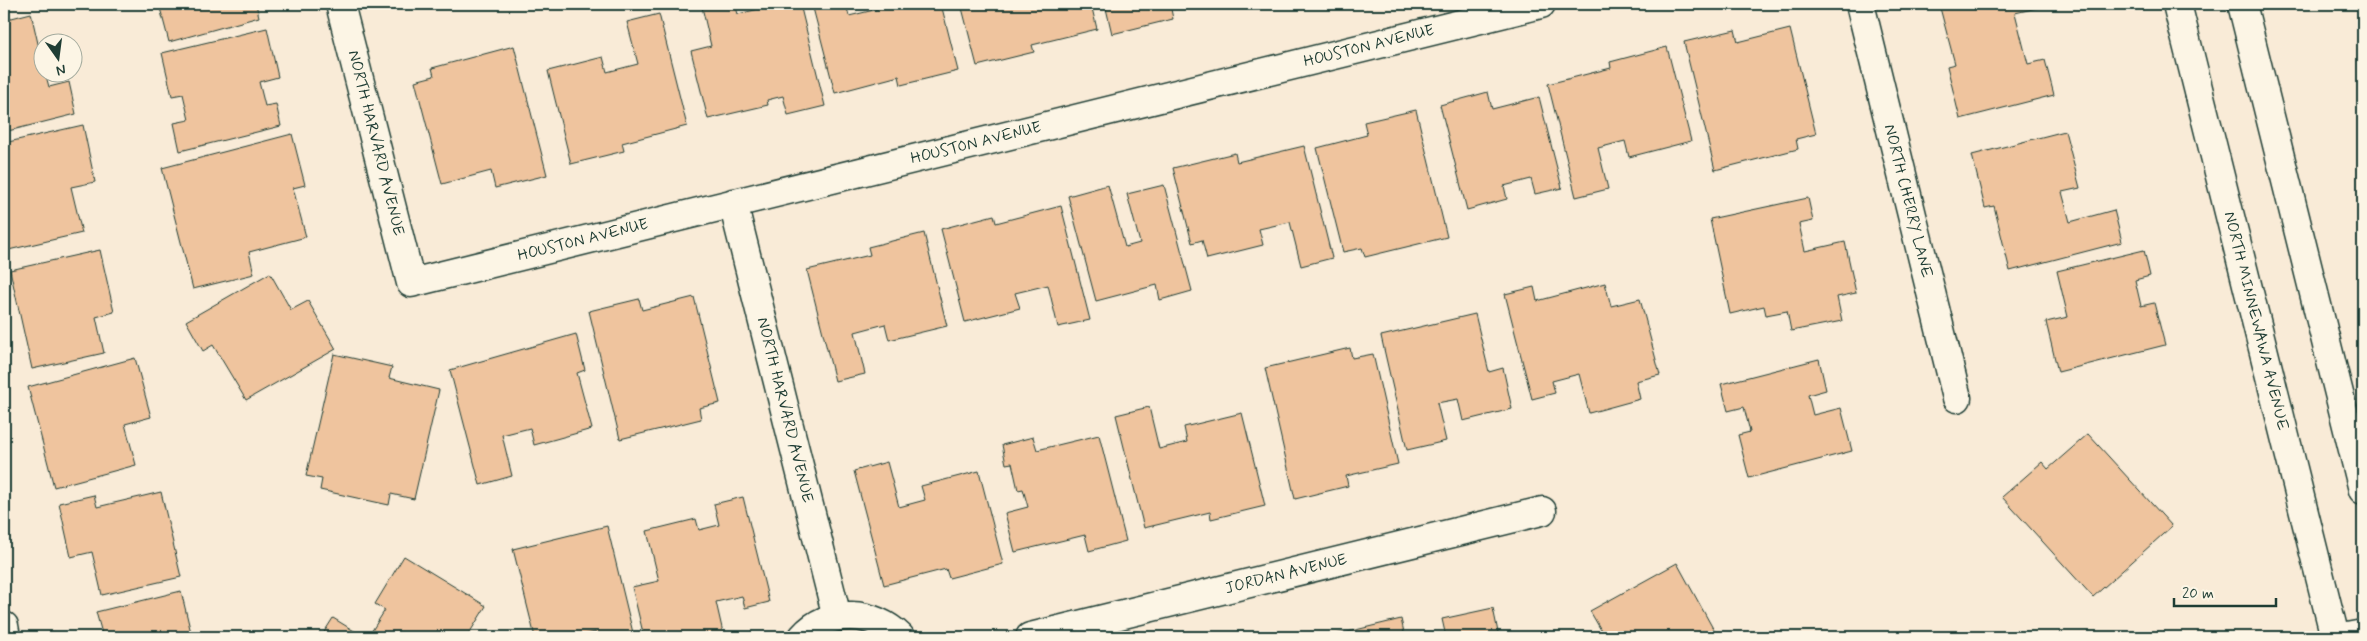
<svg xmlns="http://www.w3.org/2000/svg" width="2367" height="641" font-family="Mynerve,sans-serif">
	<rect width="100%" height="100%" fill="#f9ebd7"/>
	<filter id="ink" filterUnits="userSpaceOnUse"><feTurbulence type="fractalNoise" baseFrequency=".02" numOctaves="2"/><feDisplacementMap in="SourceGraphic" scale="10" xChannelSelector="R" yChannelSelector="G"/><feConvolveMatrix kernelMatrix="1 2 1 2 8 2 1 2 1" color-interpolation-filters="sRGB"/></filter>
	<g filter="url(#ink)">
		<path fill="#efc49e" stroke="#1f3d34" d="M159 4H256L259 17 169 42Z
			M715 4H735L738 14 780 4H800L825 106 788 115 783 96 767 100 768 105 708 119 691 51 711 46 702 7Z
			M812 4H846L849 16 878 9 877 4H941L958 71 901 85 899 76 835 93Z
			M961 4H1091L1097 29 1032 45 1034 52 977 66Z
			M1105 4H1191L1171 9 1173 19 1112 34Z
			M1939 4H2054L2015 13 2028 64 2045 60 2054 95 1960 119 1947 66 1955 64Z
			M31 13 42 61V72H45L49 87 69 82 76 114 4 132V20Z
			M659 14 687 126 622 143 624 151 571 164 548 71 603 57 607 72 638 64 627 22Z
			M267 28 278 77 259 82 265 106 276 104 281 126 180 151 174 123 189 120 183 94 172 96 162 53Z
			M1790 29 1816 134 1796 139 1798 149 1715 170 1684 42 1735 30 1738 42Z
			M514 46 547 175 495 188 491 171 442 184 415 81 434 76 432 68Z
			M1667 47 1691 141 1629 157 1625 141 1598 148 1608 189 1576 197 1548 84 1611 68 1610 62Z
			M1488 92 1492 109 1539 97 1562 188 1535 194 1531 179 1504 186 1507 199 1467 210 1440 105Z
			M1416 110 1447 237 1365 257 1362 248 1343 252 1317 148 1367 135 1364 122Z
			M83 125 95 182 71 187 82 233 4 251V143Z
			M2065 131 2080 188 2062 192 2070 222 2114 210 2122 242 2010 271 1994 206 1985 208 1972 155Z
			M292 134 305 185 293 188 306 237 249 252 254 274 193 289 162 168Z
			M1304 146 1332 258 1301 266 1290 222 1259 229 1263 245 1207 259 1202 240 1192 243 1173 168 1235 153 1237 162Z
			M1108 185 1125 247 1140 243 1127 194 1164 185 1192 291 1160 300 1157 285 1096 301 1068 196Z
			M1808 198 1813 221 1799 224 1805 251 1845 242 1856 293 1837 297 1842 321 1791 331 1787 311 1766 315 1764 306 1730 314 1710 219Z
			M1061 206 1090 320 1058 327 1048 285 1015 293 1020 308 965 322 941 229 994 215 996 223Z
			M924 233 947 326 889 340 885 324 855 332 865 374 835 381 807 270 870 255 868 247Z
			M100 250 114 312 96 317 104 353 32 369 10 270Z
			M2144 250 2150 276 2135 280 2141 306 2154 303 2165 345 2058 372 2046 322 2068 317 2057 271Z
			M270 273 291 310 308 301 336 349 246 400 213 345 203 351 186 321Z
			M1605 283 1611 306 1640 299 1660 375 1636 381 1640 399 1589 413 1579 374 1552 381 1555 393 1532 399 1505 294 1534 287 1537 301Z
			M694 297 720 403 699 408 701 419 620 439 589 311 639 299 642 310Z
			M1475 314 1489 372 1503 368 1512 409 1463 421 1458 399 1437 403 1446 441 1407 450 1381 336Z
			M576 334 585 370 577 373 592 429 534 445 530 428 502 435 512 476 480 485 450 370Z
			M1350 348 1352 358 1373 354 1398 464 1346 476 1348 486 1295 499 1265 368Z
			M334 354 392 367 389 378 439 390 414 499 391 494 389 505 320 490 322 479 306 476Z
			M135 358 151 417 125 424 136 465 54 487 28 387Z
			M1819 359 1826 390 1808 395 1813 415 1841 408 1852 451 1749 478 1738 435 1750 432 1744 407 1728 411 1721 384Z
			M1149 407 1159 449 1187 442 1184 427 1242 413 1265 506 1211 519 1210 512 1144 528 1116 415Z
			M2088 434 2172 526 2093 597 2002 497 2042 462 2048 469Z
			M1099 435 1126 541 1089 551 1085 535 1015 552 1005 513 1028 507 1023 489 1018 490 1012 463 1006 464 1002 445 1033 437 1037 450Z
			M887 462 899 507 925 500 921 486 979 471 1003 564 949 578 946 569 884 585 854 471Z
			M161 492 181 577 102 595 92 552 71 557 59 503 94 495 97 507Z
			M743 497 769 602 745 608 742 596 716 602 724 637H667V634L644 637 632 587 659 581 647 531 696 519 699 530 719 525 714 504Z
			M607 526 634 637H596L595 632 575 637H535L513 549Z
			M404 556 486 606 467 637H368L385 610 375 604Z
			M1677 563 1716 634 1710 637H1622L1618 631 1605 637 1590 611Z
			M181 591 192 637H103L96 612Z
			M1493 608 1499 637H1446L1442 619Z
			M333 618 364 637H321Z
			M1401 619 1405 637H1336L1335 635Z"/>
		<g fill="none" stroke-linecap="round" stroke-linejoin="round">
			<defs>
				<path id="minor" d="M340 4 411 283 1541 4
					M1860 4 1957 398
					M733 203 837 617
					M4 626 6 637
					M803 637C829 607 874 611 900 637
					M1030 637 1542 511"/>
				<path id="secondary" d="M2177 4 2335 637
					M2242 4 2363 490
					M2347 637 2363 634"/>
			</defs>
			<use href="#minor" stroke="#1f3d34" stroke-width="31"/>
			<use href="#secondary" stroke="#1f3d34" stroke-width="31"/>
			<use href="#minor" stroke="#fcf5e5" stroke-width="28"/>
			<use href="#secondary" stroke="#fcf5e5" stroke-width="28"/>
		</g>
	</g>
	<g text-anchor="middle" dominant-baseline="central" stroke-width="4.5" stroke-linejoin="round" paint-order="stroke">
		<g font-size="16" fill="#1f3d34" stroke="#fcf5e5">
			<text transform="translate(1369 46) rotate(-14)">HOUSTON AVENUE</text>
			<text transform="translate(376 143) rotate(76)">NORTH HARVARD AVENUE</text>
			<text transform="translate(976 143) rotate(-14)">HOUSTON AVENUE</text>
			<text transform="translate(1908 201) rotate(76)">NORTH CHERRY LANE</text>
			<text transform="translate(583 240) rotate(-14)">HOUSTON AVENUE</text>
			<text transform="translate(2256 321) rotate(76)">NORTH MINNEWAWA AVENUE</text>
			<text transform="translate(785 410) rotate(76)">NORTH HARVARD AVENUE</text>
			<text transform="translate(1286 574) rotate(-14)">JORDAN AVENUE</text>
		</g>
	</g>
	<rect width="2367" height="641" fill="none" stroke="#fcf5e5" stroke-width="20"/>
	<rect x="10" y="10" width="2347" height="621" fill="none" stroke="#1f3d34" stroke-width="2" filter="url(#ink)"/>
	<g transform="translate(58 58) rotate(166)"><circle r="24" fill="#fcf5e5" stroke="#a4ab9e"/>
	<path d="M0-4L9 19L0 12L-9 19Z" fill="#1f3d34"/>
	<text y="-8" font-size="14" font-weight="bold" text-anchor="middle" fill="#1f3d34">N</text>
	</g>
	<path d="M2174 598v8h102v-8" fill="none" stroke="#1f3d34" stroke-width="2.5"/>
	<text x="2182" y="598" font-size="15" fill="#1f3d34" stroke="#fcf5e5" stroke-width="4" paint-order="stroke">20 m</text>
</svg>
